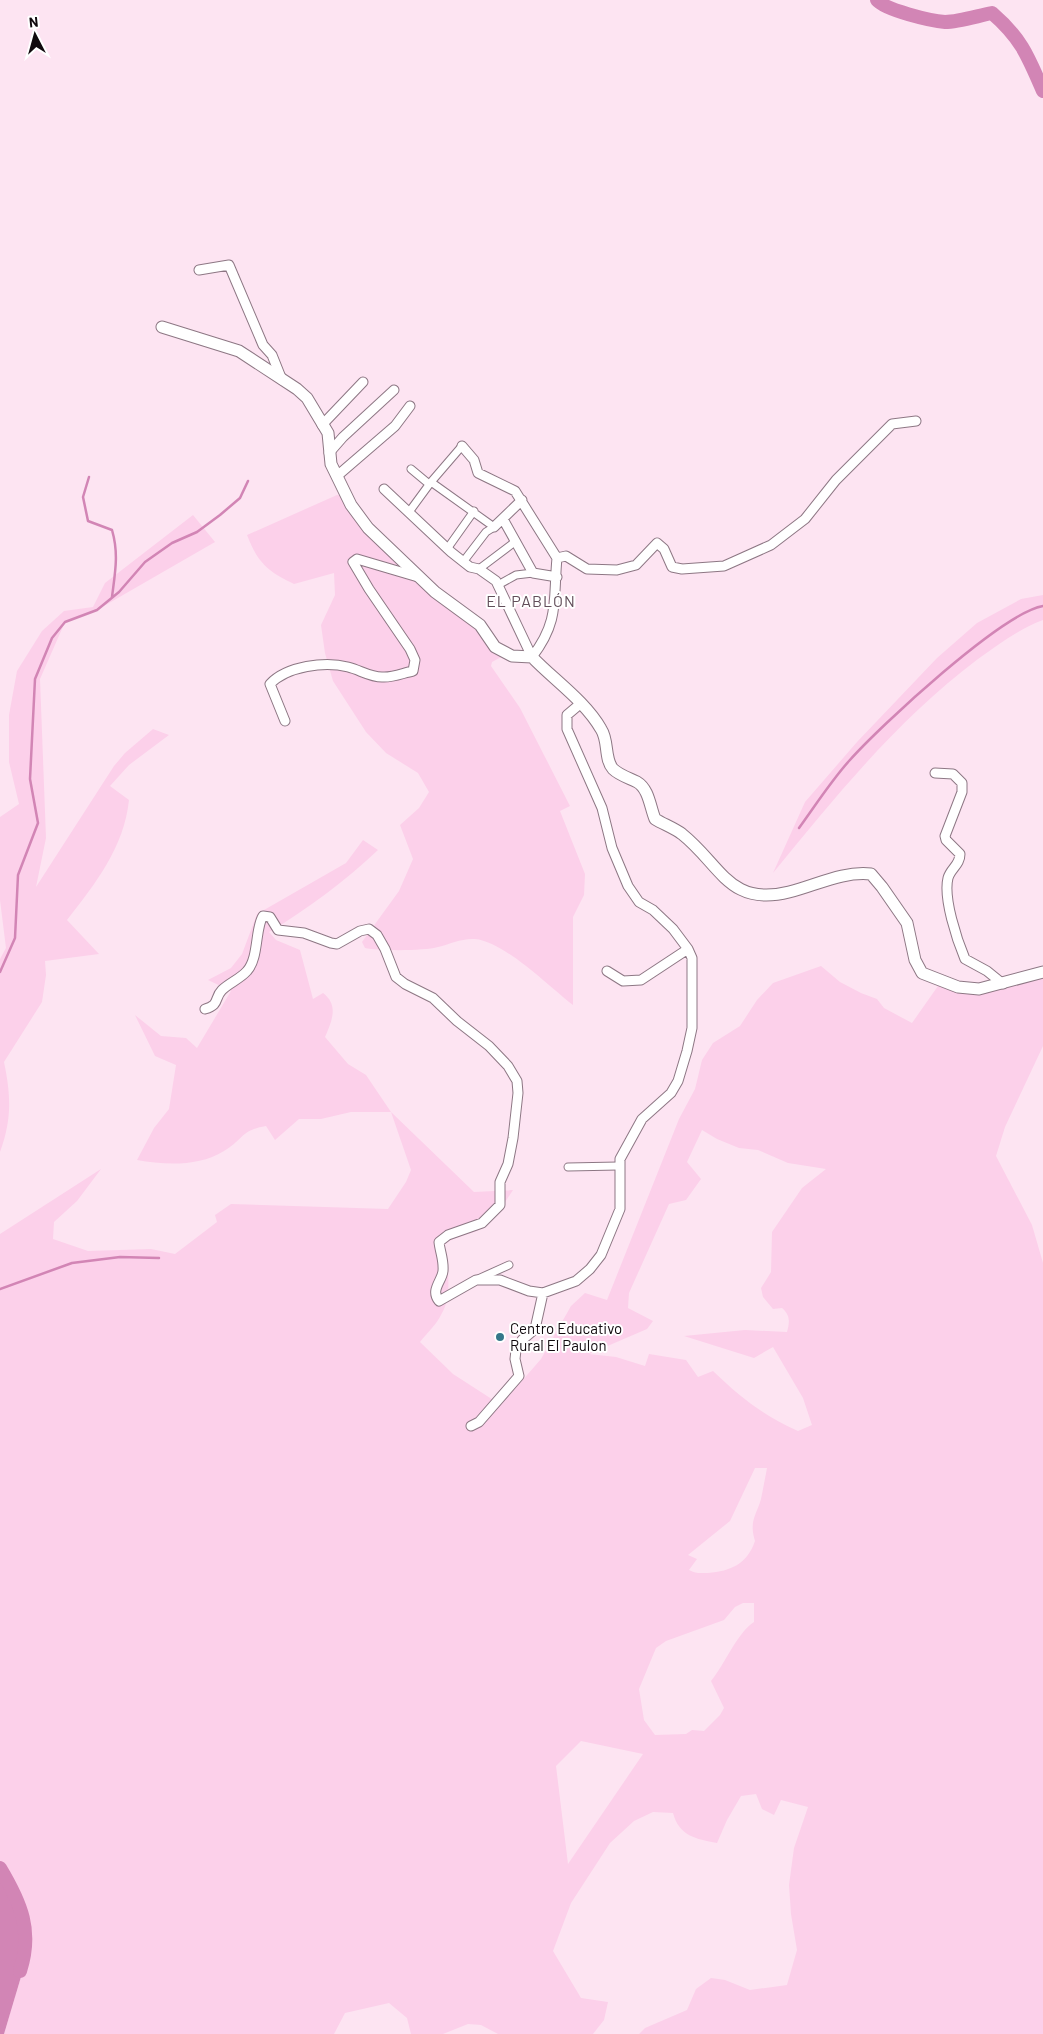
<svg xmlns="http://www.w3.org/2000/svg" width="1043" height="2034" font-family="Barlow,sans-serif">
	<rect width="100%" height="100%" fill="#fde4f2"/>
	<path fill="#fcd0ea" fill-rule="evenodd" d="M337 495 348 496 363 515 505 655 492 662 491 666 520 708 570 806 560 811 585 874 584 895 573 917V1005C548 986 505 942 475 939 462 938 450 944 438 947 425 951 379 951 365 948L362 942 399 891 413 859 400 825 419 808 429 792 418 773 386 753 366 732 333 681 325 653 321 625 335 595 334 573 294 584C267 571 258 563 247 535Z
		M193 515 215 542 97 610 65 622 40 679 46 838 36 887 114 766 125 753 153 729 169 735 129 765 110 786 129 800C124 848 95 884 67 920L99 954 45 961 46 975 42 1002 4 1062C11 1096 12 1119 0 1152V959L6 948 0 900V817L19 804 9 762V715L17 671 42 631 64 611 93 607 105 583Z
		M1043 595V620C1019 629 999 644 978 659 898 719 836 796 773 873L805 802 857 742 937 658 977 623 1021 599Z
		M363 840 378 850C345 881 308 909 269 932L276 940 300 950 313 999 323 993C339 1005 332 1021 325 1037L348 1064 366 1075 391 1112 474 1192 513 1190C505 1202 496 1218 484 1227 471 1236 453 1235 442 1247 449 1264 452 1296 442 1313 437 1324 427 1333 420 1342L453 1374 501 1405 541 1359 571 1306 585 1293 607 1300 679 1119 695 1089 702 1060 713 1043 740 1026 757 1000 773 983 821 966 840 982 861 993 877 999 884 1008 912 1023 938 986 958 990 1043 973V1046L1005 1127 996 1156 1032 1225 1043 1263V2034H639L645 2028 687 2010 696 1989 711 1978 725 1980 750 1990 787 1985 797 1950 791 1914 789 1885 794 1848 808 1807 781 1800 774 1815 762 1809 756 1794 741 1796 727 1820 717 1843C696 1839 679 1836 673 1813L653 1812 634 1821 610 1843 571 1903 553 1951 581 1998 608 2002 604 2020 593 2034H498L481 2025 468 2024 443 2034H411L407 2018 389 2003 345 2013 334 2034H4L26 1960 8 1877 0 1869V1234L101 1169 77 1201 54 1222 53 1239 88 1251 151 1249 175 1254 217 1222 215 1215 231 1204 388 1209 406 1182 411 1170 391 1112H351L321 1119H299L275 1140 266 1126C241 1130 243 1140 224 1151 198 1167 165 1165 137 1160L154 1128 169 1109 176 1065 155 1056 135 1015 161 1036 186 1038 197 1048 231 991 208 980 231 968 242 954 257 914 346 863ZM702 1130 717 1139 739 1148 758 1150 788 1163 826 1169 802 1188 772 1232 771 1272 761 1288 763 1297 773 1309 782 1308C790 1315 790 1321 787 1332L745 1330 684 1336 754 1358 773 1347 803 1398 812 1425 798 1431C764 1416 740 1397 713 1371L698 1377 686 1360 649 1354 645 1366 616 1357 589 1354 647 1329 653 1321 628 1308 629 1293 669 1204 686 1200 701 1179 687 1162ZM755 1468H767C765 1479 763 1489 761 1499 756 1516 749 1521 755 1541 747 1564 731 1571 708 1573 700 1573 696 1574 689 1570L697 1559 688 1555 730 1521ZM743 1603H754V1622C737 1633 725 1664 711 1681L724 1708 720 1715 704 1731 692 1730 686 1734 655 1735 644 1720 639 1689 656 1648 666 1641 724 1620 735 1607ZM581 1741 643 1754 568 1864 556 1766Z"/>
	<path fill="#d285b5" d="M0 1869 8 1876 21 1926 26 1960 4 2034H0Z"/>
	<g fill="none" stroke-linecap="round" stroke-linejoin="round">
		<path stroke="#d285b5" stroke-width="2.5" d="M89 477 83 497 88 521 112 530C119 554 115 573 112 597
			M799 828C815 806 831 781 849 761 880 726 1002 613 1043 606
			M0 972 15 938 18 875 38 823 30 779 35 679 52 638 65 622 97 610 119 592 145 562 172 543 197 532 220 515 240 498 248 481
			M0 1289 72 1263 120 1257 159 1258"/>
		<path stroke="#d285b5" stroke-width="14" d="M877 0C885 10 931 21 945 22 959 22 977 16 992 13 1021 38 1028 56 1043 91
			M0 1868C21 1903 33 1931 20 1971"/>
		<defs>
			<path id="pedestrian" d="M411 469 429 484
				M431 482 494 527 486 532 463 562
				M409 512 431 482 462 446
				M447 549 474 511
				M479 569 516 541
				M498 585 516 575 533 573
				M568 1167 618 1166
				M478 1279 509 1265"/>
			<path id="minor" d="M199 270 229 265 263 345 272 355 282 380
				M322 425 363 382
				M462 446 474 460 478 473 515 491 557 558
				M329 453 343 437 394 390
				M337 476 395 426 410 406
				M384 489 451 552 470 567 479 569 496 581 532 657C560 621 553 599 557 558L566 556 587 569 617 570 636 565 657 543 664 549 672 567 682 569 724 566 771 545 805 519 836 480 892 424 916 421
				M503 519 533 573 557 577
				M494 527 522 500
				M285 721 270 684C287 666 325 661 348 667 360 670 370 677 382 677 392 678 403 673 413 671L415 660 410 649 369 589 353 562 357 559 418 577
				M935 773 953 774 962 783V792L945 836 946 840 960 854C960 865 951 868 948 878 943 898 957 940 965 959L987 971 1003 984
				M607 971 623 981 641 980 688 949
				M205 1009C220 1005 214 998 222 990 229 983 240 979 247 971 259 958 255 928 263 916L270 917 278 930 304 933 331 943 337 944 360 931 369 929 377 935 385 949 396 977 405 984 433 998 457 1021 489 1046 508 1066 517 1081 518 1093 513 1138 508 1164 500 1182V1205L482 1223 448 1235 439 1242C440 1252 444 1260 443 1271 442 1281 430 1290 439 1301L476 1280H500L529 1291 543 1293 576 1281 590 1269 601 1255 620 1209V1159L642 1119 671 1093 678 1081 687 1051 692 1028V958L688 949 673 929 653 910 639 902 628 886 612 848 602 808 567 729V715L580 704
				M471 1426 479 1422 519 1376 515 1359 516 1350 522 1340 535 1329 543 1293"/>
			<path id="tertiary" d="M162 327 239 351 297 389 307 398 328 433 331 464 351 505 368 528 435 592 480 625 495 647 512 656 532 657C554 680 585 701 601 729 609 741 604 759 613 769 619 775 629 778 637 782 649 789 650 807 655 819 663 824 674 828 682 834 721 865 729 907 789 892 817 885 842 871 871 874L882 887 907 923 915 960 922 973 958 987 979 989 1043 972"/>
		</defs>
		<use href="#pedestrian" stroke="#8d7784" stroke-width="9"/>
		<use href="#minor" stroke="#8d7784" stroke-width="11"/>
		<use href="#tertiary" stroke="#8d7784" stroke-width="13"/>
		<use href="#pedestrian" stroke="#fff" stroke-width="7"/>
		<use href="#minor" stroke="#fff" stroke-width="9"/>
		<use href="#tertiary" stroke="#fff" stroke-width="11"/>
	</g>
	<circle fill="#36778a" stroke="#fff" stroke-width="2" cx="500" cy="1337" r="5"/>
	<g text-anchor="middle" dominant-baseline="central" stroke-width="4" stroke-linejoin="round" paint-order="stroke">
		<g font-size="15" fill="#10090d" stroke="#fff" text-anchor="start">
			<text x="510" y="1328">Centro Educativo<tspan x="510" dy="17">Rural El Paulon</tspan></text>
		</g>
		<g font-size="16" letter-spacing="1" fill="#624e5a" stroke="#fff">
			<text x="531" y="600">EL PABLÓN</text>
		</g>
	</g>
	<g transform="translate(35 35) rotate(354)" stroke="#ffffff" stroke-width="4" paint-order="stroke">
	<path d="M0-4L9 19L0 12L-9 19Z" fill="#10090d"/>
	<text y="-8" font-size="14" font-weight="bold" text-anchor="middle" fill="#10090d">N</text>
	</g>
</svg>
